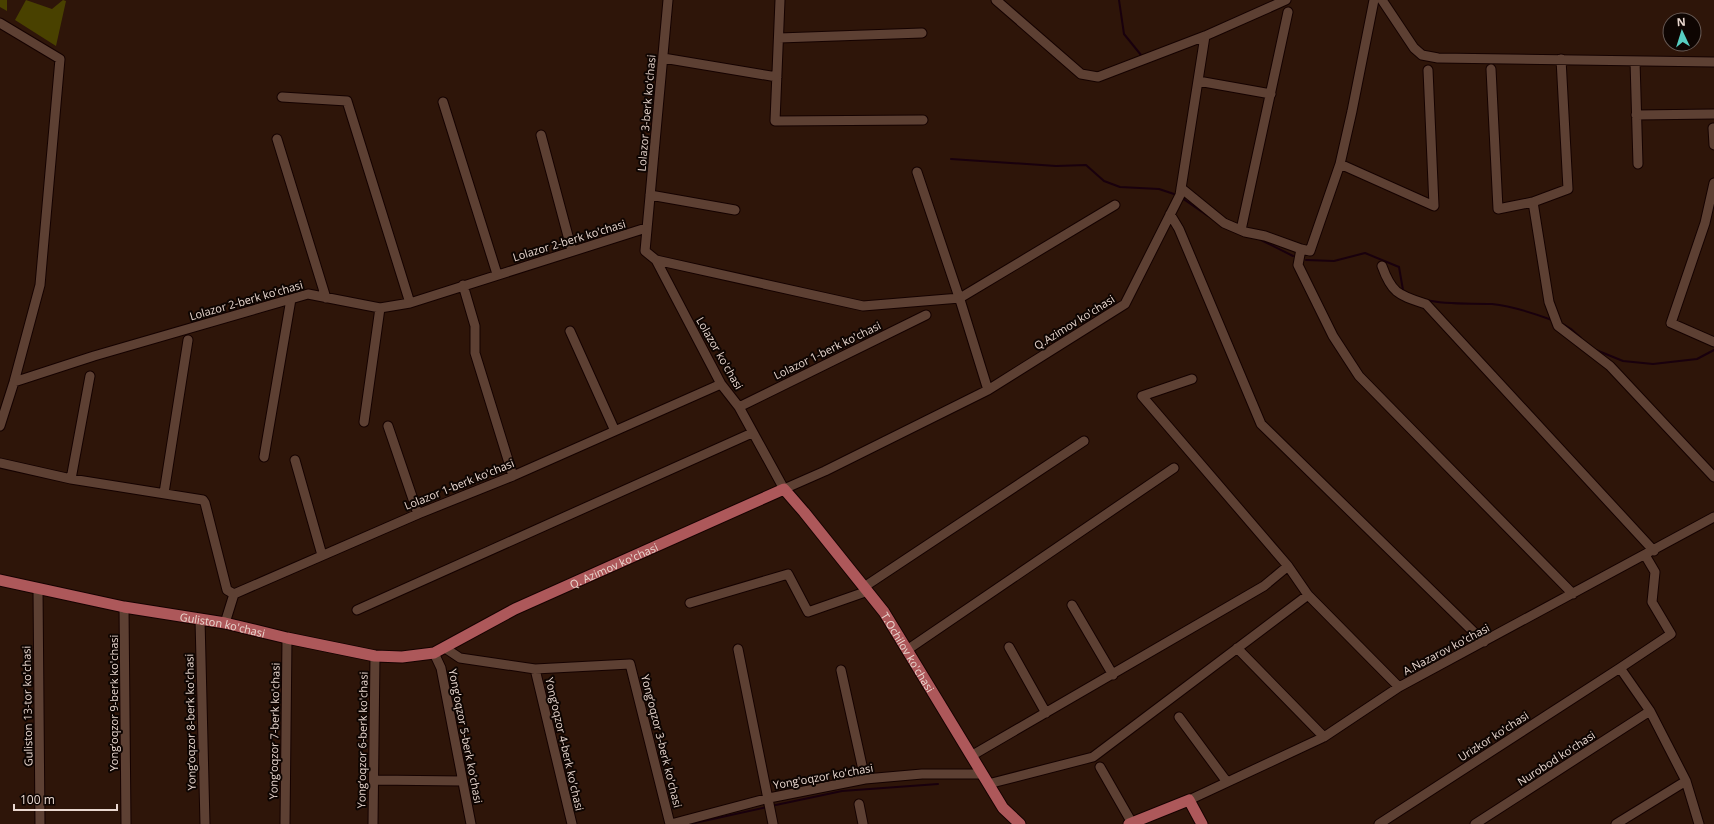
<svg xmlns="http://www.w3.org/2000/svg" width="1714" height="824" font-family="'Open Sans',sans-serif">
	<rect width="100%" height="100%" fill="#2e1509"/>
	<path fill="#494100" d="M0 0H7V11L0 7Z
		M26 0 52 9 63 0 66 1 56 46 15 20Z"/>
	<g fill="none" stroke-linecap="round" stroke-linejoin="round">
		<path stroke="#19000d" stroke-width="2" d="M1119 0 1124 34 1141 55
			M951 159 1056 166 1086 165 1104 181 1120 187 1159 189 1174 194
			M1182 198 1208 216
			M1259 239 1293 256
			M1306 260 1334 261 1365 253 1399 267 1403 290 1409 294
			M1426 300C1448 305 1469 303 1492 304 1512 306 1533 313 1552 320
			M1563 324 1571 329 1581 338
			M1596 350 1623 361 1653 364 1697 359 1714 350
			M771 806 842 791 938 784
			M690 824 767 807"/>
		<defs>
			<path id="minor" d="M668 0 645 251 656 260 721 384 739 407 784 489 825 471 988 390 1125 304 1180 195 1205 36
				M780 0 775 121 923 120
				M996 0 1081 74 1098 77 1205 36 1286 0
				M1382 0 1414 48 1422 55 1438 58 1714 62
				M0 23 60 59 40 285 14 382 0 426
				M779 38 922 33
				M663 58 777 77
				M1635 61 1638 164
				M1491 69 1498 209 1533 202 1568 189 1561 59
				M1198 81 1271 94
				M282 97 347 101 410 303
				M443 102 497 274
				M1636 115 1714 114
				M1713 128 1714 145
				M541 135 572 251
				M277 139 326 298
				M1340 164 1434 206 1428 70
				M917 172 961 303 988 390
				M1714 183 1705 223 1671 323 1714 342
				M1181 188 1224 223 1245 232 1265 236 1301 249 1310 251 1340 164 1352 111 1374 0
				M650 195 735 210
				M1533 202 1549 302 1558 326 1610 366 1714 477
				M1170 214 1179 229 1261 424 1484 642
				M1241 230 1288 12
				M1301 249 1298 265 1333 336 1359 376 1573 594
				M656 260 863 306 960 298 1115 205
				M1382 266C1392 294 1399 295 1426 304L1654 551
				M463 285 475 326V353L513 476
				M570 331 615 431
				M1192 379 1142 396 1288 566
				M14 382 94 356 308 294 380 308 410 303 646 228
				M739 407 926 315
				M364 422 380 308
				M388 426 418 514
				M264 457 291 299
				M295 460 322 555
				M0 463 71 479 203 500 205 503 227 590 234 594
				M71 479 90 376
				M164 493 188 340
				M864 587 1084 441
				M38 589 40 824
				M690 603 788 574 808 612 868 591
				M1072 605 1113 675
				M124 607 126 824
				M357 610 752 433
				M200 619 205 824
				M225 623 234 594 418 514 513 476 721 384
				M1009 647 1046 713
				M445 648 460 658 535 669 630 664 670 824
				M1237 648 1324 737
				M738 649 773 824
				M907 650 1174 468
				M434 653 441 668 471 824
				M1620 668 1650 711 1686 781 1699 824
				M535 669 572 824
				M841 670 865 779
				M1179 717 1227 782
				M971 756 1264 586 1288 566 1308 595 1399 687
				M1100 767 1132 823
				M374 780 462 781
				M988 784 1093 757 1308 595
				M1189 800 1324 737 1399 687 1714 517
				M859 804 863 824
				M285 824 287 638
				M373 824 375 656
				M671 824 769 798 865 779 922 774H982
				M1379 824 1620 668 1671 634 1652 602 1655 572 1645 555
				M1475 824 1650 711
				M1616 824 1686 781"/>
			<g id="major">
				<path id="s1" d="M0 580 124 607 225 623 287 638 375 656 402 657 434 653 515 609 784 489 804 512 884 612 1003 808 1020 824"/>
				<path d="M1129 824 1189 800 1202 824"/>
			</g>
		</defs>
		<use href="#minor" stroke="#150200" stroke-width="11"/>
		<use href="#major" stroke="#150200" stroke-width="13"/>
		<use href="#minor" stroke="#5d4033" stroke-width="9"/>
		<use href="#major" stroke="#ad585a" stroke-width="11"/>
	</g>
	<g text-anchor="middle" dominant-baseline="central" stroke-width="4" stroke-linejoin="round" paint-order="stroke">
		<g font-size="11" fill="#ead8d0" stroke="#0e0502">
			<text transform="translate(646 113) rotate(-85)">Lolazor 3-berk ko'chasi</text>
			<text transform="translate(569 240) rotate(-17)">Lolazor 2-berk ko'chasi</text>
			<text transform="translate(246 300) rotate(-16)">Lolazor 2-berk ko'chasi</text>
			<text transform="translate(1074 322) rotate(-32)">Q.Azimov ko'chasi</text>
			<text transform="translate(827 350) rotate(-26)">Lolazor 1-berk ko'chasi</text>
			<text transform="translate(720 353) rotate(60)">Lolazor ko'chasi</text>
			<text transform="translate(459 484) rotate(-22)">Lolazor 1-berk ko'chasi</text>
			<text stroke="none"><textPath href="#s1" startOffset="642">Q. Azimov ko'chasi</textPath></text>
			<text stroke="none"><textPath href="#s1" startOffset="227">Guliston ko'chasi</textPath></text>
			<text transform="translate(1446 649) rotate(-28)">A.Nazarov ko'chasi</text>
			<text stroke="none"><textPath href="#s1" startOffset="1034">T.Ochilov ko'chasi</textPath></text>
			<text transform="translate(113 703) rotate(-90)">Yong‘oqzor 9-berk ko'chasi</text>
			<text transform="translate(27 706) rotate(-91)">Guliston 13-tor ko'chasi</text>
			<text transform="translate(190 722) rotate(-91)">Yong‘oqzor 8-berk ko'chasi</text>
			<text transform="translate(274 731) rotate(-89)">Yong‘oqzor 7-berk ko'chasi</text>
			<text transform="translate(466 736) rotate(79)">Yong‘oqzor 5-berk ko'chasi</text>
			<text transform="translate(1493 736) rotate(-33)">Urizkor ko'chasi</text>
			<text transform="translate(362 740) rotate(-89)">Yong‘oqzor 6-berk ko'chasi</text>
			<text transform="translate(662 741) rotate(76)">Yong‘oqzor 3-berk ko'chasi</text>
			<text transform="translate(565 744) rotate(77)">Yong‘oqzor 4-berk ko'chasi</text>
			<text transform="translate(1556 758) rotate(-33)">Nurobod ko'chasi</text>
			<text transform="translate(823 776) rotate(-10)">Yong'oqzor ko'chasi</text>
		</g>
	</g>
	<g transform="translate(1682 32) rotate(356)"><circle r="19" fill="#0e0502" stroke="#665954"/>
	<path d="M0-3L7 15L0 10L-7 15Z" fill="#57cec2"/>
	<text y="-6" font-size="11" font-weight="bold" text-anchor="middle" fill="#ead8d0">N</text>
	</g>
	<path d="M14 804v6h103v-6" fill="none" stroke="#ead8d0" stroke-width="2"/>
	<text x="20" y="804" font-size="12" fill="#ead8d0" stroke="#0e0502" stroke-width="3" paint-order="stroke">100 m</text>
</svg>
